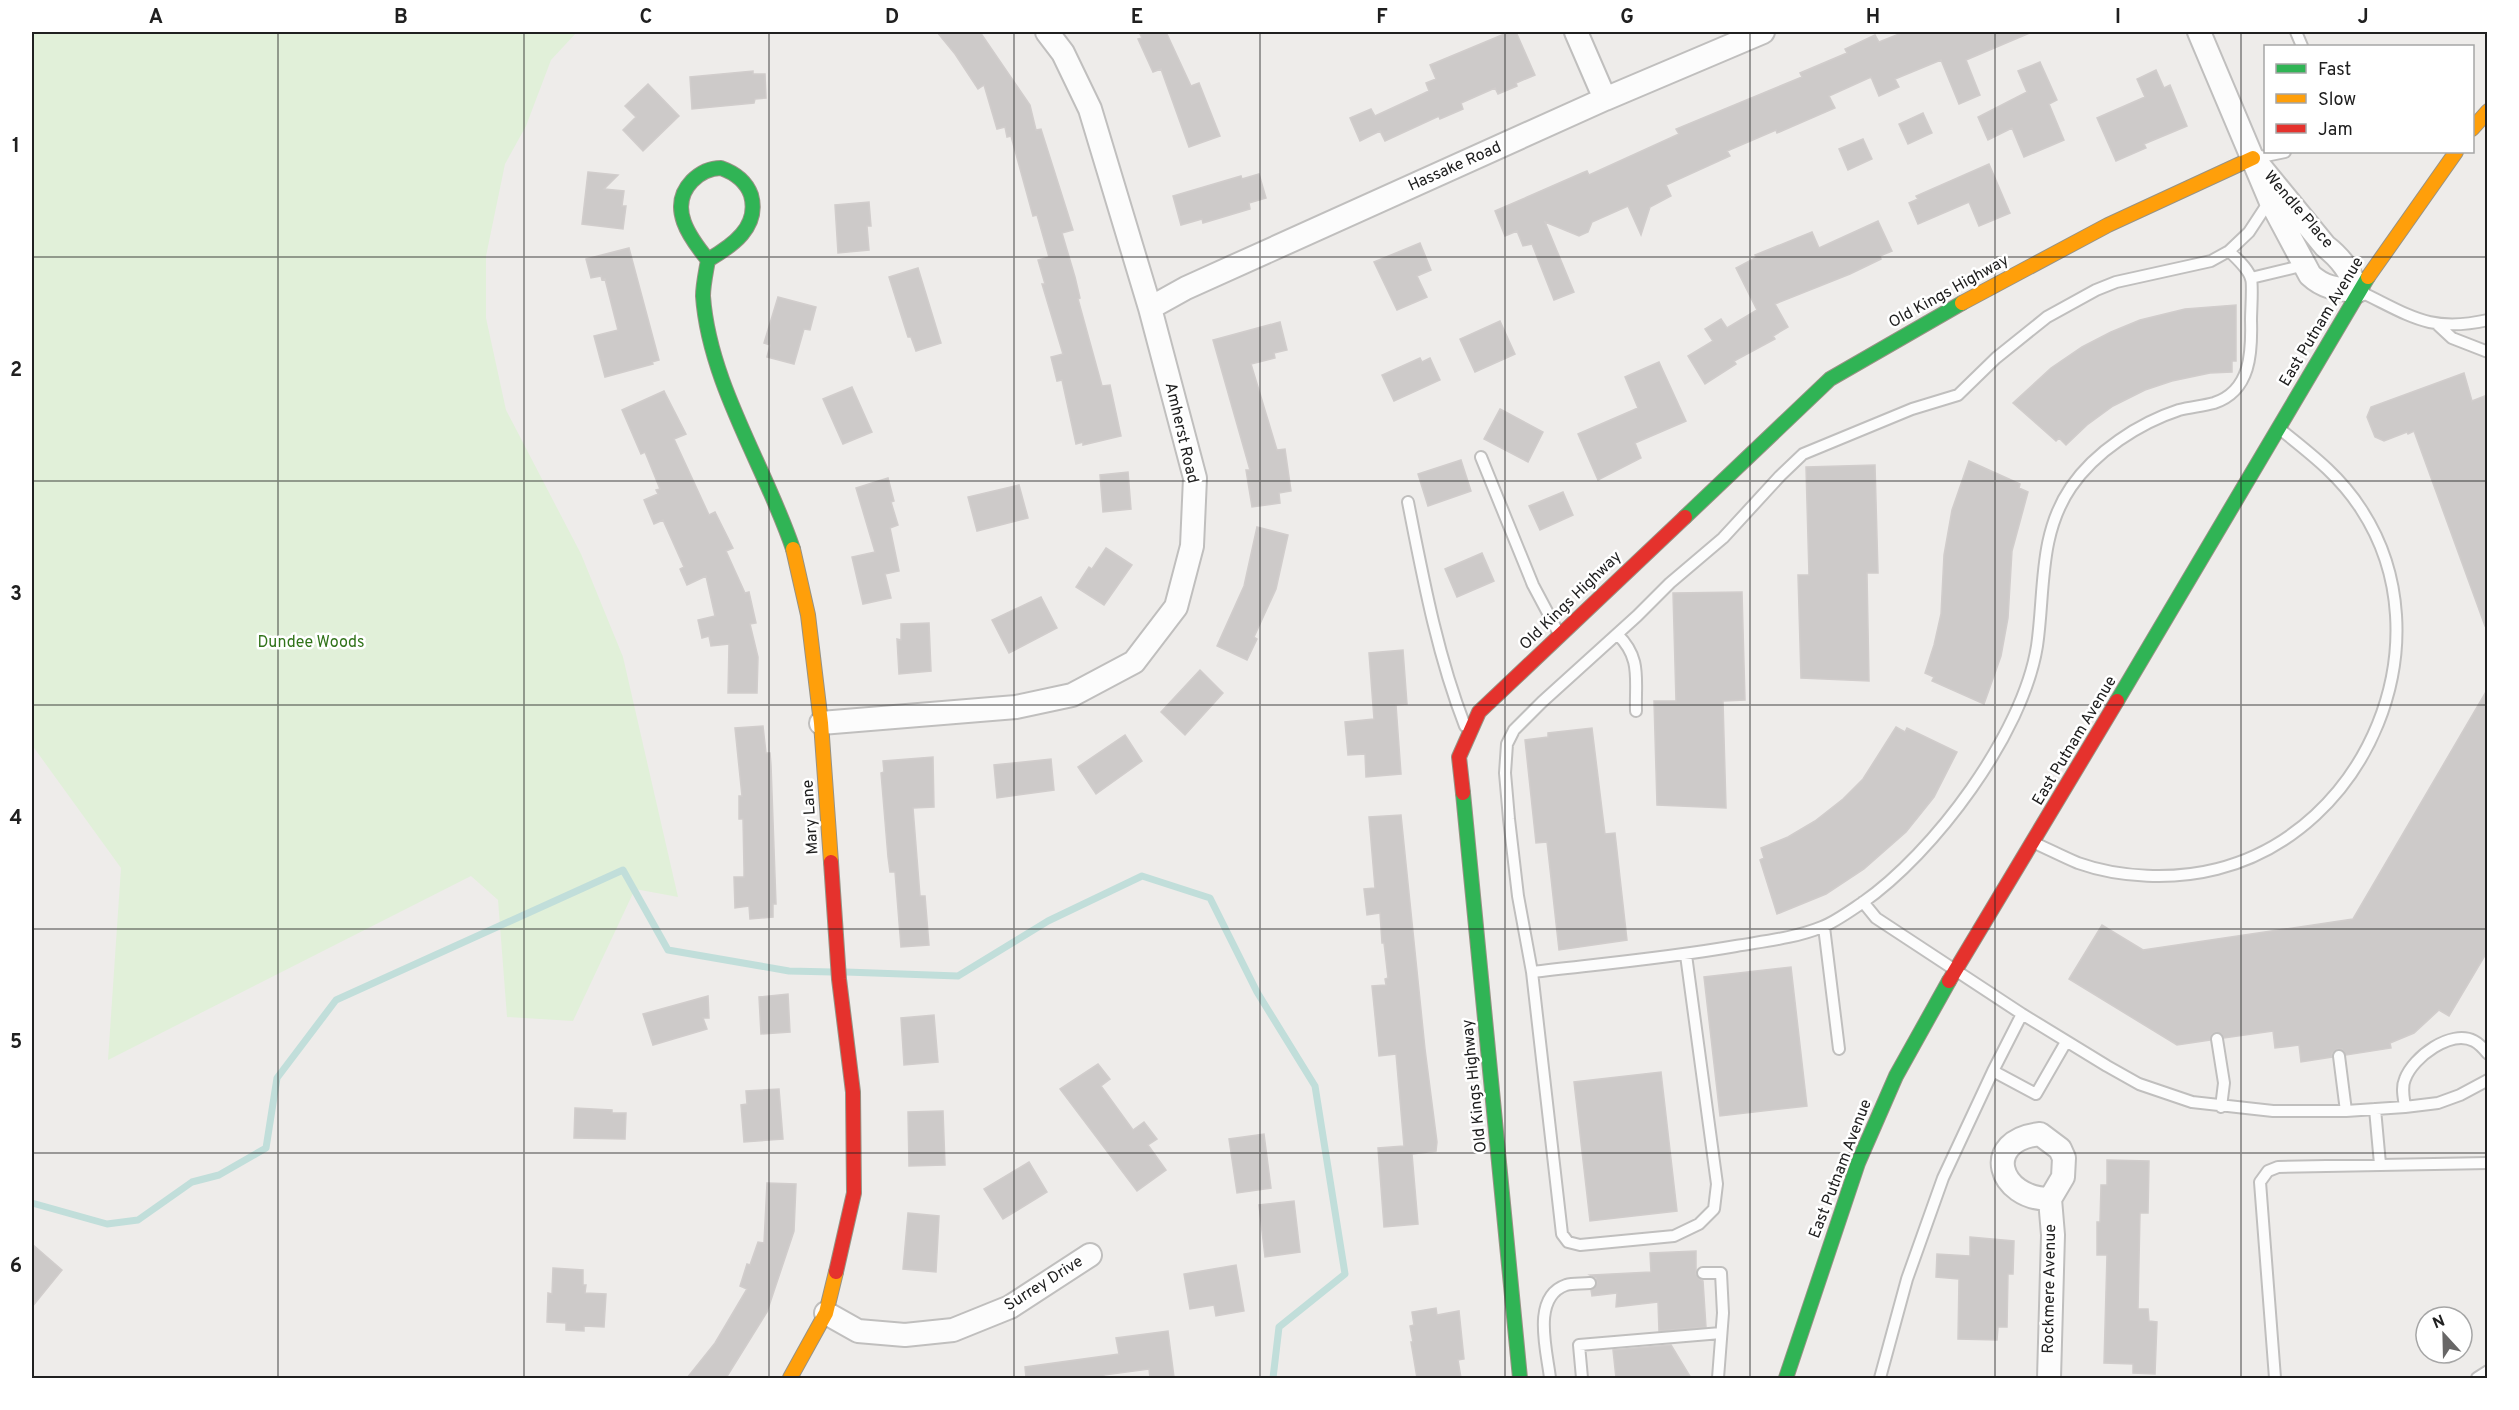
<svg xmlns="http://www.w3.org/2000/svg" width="2519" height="1410" font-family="Overpass,sans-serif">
	<rect width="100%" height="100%" fill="#eeecea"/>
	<path fill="#e1f0d9" d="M32 32H577L551 60 526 126 505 164 486 256V318L506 410 581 554 623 657 678 897 635 889 573 1021 507 1017 498 900 471 876 108 1060 121 868 32 745Z"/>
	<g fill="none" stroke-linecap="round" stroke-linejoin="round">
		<path stroke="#c1deda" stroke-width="7" d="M846 972 958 976 1048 921 1142 876 1210 898 1257 992 1315 1086 1345 1274 1279 1327 1273 1378
			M32 1203 107 1224 138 1220 192 1182 219 1175 266 1148 277 1078 336 1000 623 870 668 950 789 971 832 972"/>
	</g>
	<path fill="#cdcac9" stroke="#d1cdcc" stroke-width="1.5" d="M937 32H980L1030 105 1036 130 1041 129 1073 230 1062 233 1075 277 1080 298 1078 299 1102 386 1110 385 1121 436 1083 445V442L1076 444 1062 380 1057 381 1051 357 1063 354 1042 284H1045L1038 260 1049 257 1037 215 1033 216 1011 136 1007 137 1005 127 997 129 984 85 978 89 955 54Z
		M1139 32H1166L1191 86 1199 83 1220 136 1189 147 1161 69 1153 72 1138 39 1142 38Z
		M1509 32H1516L1535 75 1516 83 1517 86 1498 94 1495 88 1461 103 1463 109 1440 119 1439 116 1385 141 1380 131 1360 141 1350 118 1371 109 1375 116 1429 91 1426 83 1436 79 1430 65Z
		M1904 32H2032L1966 60 1980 95 1959 104 1941 60 1895 79 1899 87 1879 96 1871 77 1829 96 1835 108 1777 133 1776 130 1727 151 1730 156 1666 185 1671 196 1650 207 1641 235 1628 206 1592 222 1588 232 1579 236 1545 222 1574 292 1554 300 1532 244 1523 246 1517 231 1505 236 1495 211 1582 173 1587 171 1589 175 1679 134 1676 129 1802 77 1800 73 1847 53 1845 49 1875 35 1879 42Z
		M2040 62 2057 100 2049 104 2064 140 2024 157 2012 128 1988 140 1978 117 2027 92 2018 71Z
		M2156 70 2164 88 2170 85 2187 126 2144 144 2146 148 2116 161 2097 118 2145 97 2137 79Z
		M753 71V74H765L766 98 755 99 754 103 692 109 690 77Z
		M648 84 679 116 643 151 623 130 636 117 625 106Z
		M1923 113 1932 133 1908 144 1899 124Z
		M1863 139 1872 159 1848 170 1839 149Z
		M1989 164 2010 213 1979 226 1969 202 1918 224 1909 203 1918 199 1916 196Z
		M588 172 618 175 604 189 624 191 622 206H626L623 229 582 224Z
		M1259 174 1266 198 1249 203 1250 209 1203 223 1202 219 1181 225 1173 196 1241 176 1242 179Z
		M869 202 871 226H867L869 250 838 253 835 205Z
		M1878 221 1892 251 1880 256 1881 259 1850 274 1775 304 1788 327 1773 336 1775 339 1734 361 1736 364 1705 384 1688 356 1713 341 1705 329 1721 319 1727 328 1757 310 1736 268 1757 257 1755 255 1812 232 1819 248Z
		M1420 243 1431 270 1417 276 1427 297 1397 310 1374 262Z
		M629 248 659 360 652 362 653 364 605 377 594 336 618 330 605 279 602 280 601 276 591 278 586 259Z
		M918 268 941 343 916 351 911 337H908L889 277Z
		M778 297 816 307 810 330 804 329 794 364 767 357 770 345 764 343Z
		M2236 305V361H2232V372L2210 373 2172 381 2145 390 2113 406 2087 425 2066 445 2059 438 2056 441 2013 403 2051 368 2082 347 2111 332 2140 320 2185 309Z
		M1500 321 1515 354 1475 372 1460 339Z
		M1280 322 1287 350 1274 353 1275 358 1251 364 1277 450 1285 449 1291 491 1279 493 1280 503 1252 507 1246 470H1250L1213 340Z
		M1420 358 1422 362 1430 358 1440 380 1394 401 1382 375Z
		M1659 362 1686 421 1635 443 1641 458 1598 480 1578 434 1638 408 1625 377Z
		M2464 373 2472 401 2487 395V625L2485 626 2414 431 2408 434 2407 432 2384 441 2375 437 2367 417 2371 407Z
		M852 387 872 432 843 444 823 399Z
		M664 391 686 434 674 439 709 515 715 512 733 548 726 551 745 593 749 592 756 623 750 624 758 657 757 693H728L729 644 711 646 709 636 702 638 698 620 715 616 706 576 687 585 680 569 684 567 663 520 654 524 644 500 658 494 656 490 660 489 645 452 641 454 622 410Z
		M1500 409 1543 432 1528 462 1484 439Z
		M1461 460 1471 491 1428 506 1418 474Z
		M1969 461 2020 484 2019 488 2028 492 2012 551 2008 618 2001 656 1984 704 1932 681 1934 677 1925 673 1934 645 1941 614 1944 555 1952 510Z
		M1875 465 1878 573H1867L1869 681 1801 678 1798 575H1809L1806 467Z
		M1128 472 1131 509 1103 512 1100 475Z
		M888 478 894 501 891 502 898 525 890 528 899 571 885 574 891 598 863 604 852 557 875 552 856 488Z
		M1019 485 1028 518 977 531 968 497Z
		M1563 492 1573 515 1540 530 1529 506Z
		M1257 527 1288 535 1276 589 1254 637 1257 639 1247 660 1217 646 1244 586Z
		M1106 548 1132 565 1104 605 1076 587 1089 567 1092 569Z
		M1482 553 1494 581 1457 597 1445 569Z
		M1742 592 1745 700 1723 701 1726 808 1657 805 1654 701H1676L1673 593Z
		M1041 597 1057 628 1009 653 992 620Z
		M929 623 931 671 899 674 897 639 901 640V624Z
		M1403 650 1407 704 1396 705 1401 774 1366 777 1365 754 1348 755 1345 722 1374 719 1369 653Z
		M1200 670 1223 693 1185 735 1161 712Z
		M2487 690V952L2449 1016 2439 1010 2414 1033 2390 1043 2391 1048 2346 1055 2342 1049H2337L2332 1053V1057L2301 1062 2299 1045 2275 1048 2273 1031 2224 1038 2222 1034 2216 1032 2212 1034 2210 1040 2177 1045 2069 979 2102 925 2143 950 2353 919Z
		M763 726 766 753H770L771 765 776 904H773V917L750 919 749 906 735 908 734 877H744V869L743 819H739V796H742L735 728Z
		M1896 727 1905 732 1907 728 1957 752 1934 797 1906 832 1864 869 1826 894 1777 914 1760 860 1764 858 1761 848 1788 837 1815 821 1843 799 1863 779Z
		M1592 728 1605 834 1615 833 1627 940 1559 950 1547 842 1536 843 1525 740 1548 737V733Z
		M1125 735 1142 761 1096 794 1078 767Z
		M933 757 934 807 913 808 920 896H925L929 945 901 947 895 872H890L888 857 881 773 884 772 883 761Z
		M1051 759 1054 790 997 798 994 765Z
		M1401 815 1425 1049 1437 1142 1436 1151 1412 1154 1418 1224 1384 1227 1378 1148 1404 1146 1396 1054 1379 1056 1372 986 1386 985 1385 979 1388 978 1384 943H1382L1380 913 1367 915 1364 889 1375 888 1369 817Z
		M1791 967 1807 1106 1720 1116 1704 977Z
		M788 994 790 1032 761 1034 759 997Z
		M708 996 709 1018H703L707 1029 653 1045 643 1014Z
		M934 1015 938 1062 904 1065 901 1018Z
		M1098 1064 1110 1079 1101 1086 1133 1130 1144 1122 1157 1139 1148 1145 1166 1170 1137 1191 1060 1089Z
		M1661 1072 1677 1211 1590 1221 1574 1082Z
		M779 1089 783 1139 744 1142 741 1105 747 1104 746 1091Z
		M575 1108 612 1110V1113H626L625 1139 574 1138Z
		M943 1111 945 1165 909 1166 908 1112Z
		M1264 1134 1271 1188 1237 1193 1229 1139Z
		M2107 1160 2149 1161 2148 1213H2140L2138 1309H2148L2149 1321 2157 1322 2155 1374 2133 1373V1364L2104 1363 2107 1255H2097V1222H2100L2101 1185H2107Z
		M1029 1162 1047 1192 1003 1219 984 1189Z
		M767 1183 796 1184 794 1231 767 1312 726 1378H687L715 1343 747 1289 740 1286 747 1264 750 1265 758 1242 764 1243Z
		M1294 1201 1300 1252 1265 1257 1259 1205Z
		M908 1213 939 1216 936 1272 903 1269Z
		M1970 1237 2014 1241 2013 1274H2008L2007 1327H1998L1997 1340 1958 1339 1959 1279 1936 1277 1937 1254 1970 1256Z
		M32 1244 62 1270 32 1307Z
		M1696 1251V1274L1699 1279 1703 1281 1706 1327 1659 1331 1658 1302 1616 1307 1617 1293 1592 1296 1591 1290 1597 1283 1596 1278 1590 1275 1651 1272 1650 1253Z
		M1236 1265 1244 1311 1216 1316 1214 1305 1190 1309 1184 1274Z
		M553 1268 583 1270V1285H586L585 1293 606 1294 604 1327 584 1326V1331L566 1330V1323L547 1322 548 1293 552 1294Z
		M1436 1308 1437 1315 1459 1311 1464 1359 1458 1360 1461 1378H1417L1411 1342H1413L1410 1326 1414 1325 1412 1312Z
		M1168 1331 1174 1377 1150 1378 1149 1369 1104 1375V1378H1026L1025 1367 1119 1354 1116 1338Z
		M1671 1345 1691 1378H1616L1613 1350Z"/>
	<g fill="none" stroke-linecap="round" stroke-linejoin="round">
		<defs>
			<path id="lane" d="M2296 32 2302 46
				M2256 158 2285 152
				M2251 278 2305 265
				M2361 292C2411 316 2430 333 2488 320
				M2438 325 2452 338 2488 352
				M1481 457 1533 585 1558 632
				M1408 502C1423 578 1437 654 1465 726
				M1617 634C1642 658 1635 679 1636 711
				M2037 844C2050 850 2064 857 2078 863 2120 878 2174 880 2217 869 2368 831 2447 640 2361 509 2340 476 2311 454 2281 430
				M1863 902 1876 918 2022 1014 2107 1066 2139 1084 2192 1102 2273 1111H2346L2405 1107 2438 1103 2460 1095 2488 1080
				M1824 927 1839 1049
				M1686 955 1717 1184 1714 1209 1699 1224 1674 1236 1580 1245 1568 1242 1562 1234 1532 972 1518 896 1509 819 1505 773 1507 744 1514 730 1542 702 1637 616 1670 583 1723 538 1780 476 1803 454 1912 409 1958 395 1996 358 2047 317 2096 290 2116 282 2211 261 2229 251 2249 232 2270 200
				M1532 972C1600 964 1668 958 1736 946 1765 941 1795 938 1822 927 1835 922 1850 911 1862 903 1934 853 2023 734 2037 646 2045 592 2038 535 2071 487 2095 452 2139 423 2179 410 2191 407 2203 406 2214 403 2251 391 2252 352 2251 320 2251 311 2253 284 2251 279 2249 269 2236 258 2229 251
				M2022 1014 1993 1071 2036 1094 2066 1042
				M2217 1039 2224 1083 2221 1107
				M2339 1056 2346 1111
				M2405 1107C2404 1098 2401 1088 2405 1079 2413 1057 2451 1029 2474 1041 2480 1044 2484 1049 2488 1054
				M2375 1109 2380 1164
				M1703 1273H1721L1723 1313 1718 1378
				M1550 1378C1547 1351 1531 1297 1566 1285 1573 1283 1582 1284 1590 1283
				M1582 1378 1579 1345 1721 1333
				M1880 1378 1907 1279 1943 1178 1993 1071
				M2275 1378 2260 1182 2268 1171 2278 1167 2488 1163
				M2477 1378 2488 1371"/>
			<path id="street" d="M1576 32 1605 99
				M2199 32 2270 200 2310 275C2325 289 2339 289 2358 291 2350 272 2342 259 2325 246L2253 158
				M1150 308 1186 288 1605 99 1763 32
				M821 723 1016 707 1072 695 1134 662 1176 607 1192 546 1195 478 1150 308 1090 109 1063 53 1047 32
				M826 1313 858 1331 905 1335 953 1330 1010 1307 1090 1255
				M2049 1378 2053 1235 2050 1199 2063 1177 2064 1158 2060 1149 2040 1134C1981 1140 1998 1199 2050 1199"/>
			<path id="fast" d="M708 260C732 246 760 227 751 195 746 181 735 173 721 168 709 168 700 173 692 181 667 207 690 238 708 260 706 272 703 285 703 296 709 383 766 468 793 549
				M1685 517 1830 379 1962 303
				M2117 701 2368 277
				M1463 793 1520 1378
				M1786 1378 1858 1163 1896 1076 1949 981"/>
			<path id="slow" d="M2472 129 2488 111
				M2368 277 2456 152
				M1962 303 2108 225 2253 158
				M793 549 808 615 821 723 831 862
				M790 1378 826 1313 836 1272"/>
			<path id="jam" d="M1463 793 1459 757 1479 712 1685 517
				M831 862 839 979 853 1092 854 1193 836 1272
				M1949 981 2117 701"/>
		</defs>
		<use href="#lane" stroke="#c0bfbe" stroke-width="14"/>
		<use href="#street" stroke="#c0bfbe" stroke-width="26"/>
		<use href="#fast" stroke="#979284" stroke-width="16"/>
		<use href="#slow" stroke="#979284" stroke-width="16"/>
		<use href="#jam" stroke="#979284" stroke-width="16"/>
		<use href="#lane" stroke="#fcfcfc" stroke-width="10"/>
		<use href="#street" stroke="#fcfcfc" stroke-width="22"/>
		<use href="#fast" stroke="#30b455" stroke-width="14"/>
		<use href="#slow" stroke="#ff9f0a" stroke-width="14"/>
		<use href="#jam" stroke="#e5322d" stroke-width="14"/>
	</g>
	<path fill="none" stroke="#202020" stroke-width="1.5" stroke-opacity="0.55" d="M278 32V1378M524 32V1378M769 32V1378M1014 32V1378M1260 32V1378M1505 32V1378M1750 32V1378M1995 32V1378M2241 32V1378M32 257H2488M32 481H2488M32 705H2488M32 929H2488M32 1153H2488"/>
	<g text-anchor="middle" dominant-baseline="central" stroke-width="5" stroke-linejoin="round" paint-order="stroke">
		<g font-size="16" fill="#202020" stroke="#fff">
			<text transform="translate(1455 167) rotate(-24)">Hassake Road</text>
			<text transform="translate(2298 210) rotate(49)">Wendle Place</text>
			<text transform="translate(1949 292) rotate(-29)">Old Kings Highway</text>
			<text transform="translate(2322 322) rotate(-59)">East Putnam Avenue</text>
			<text transform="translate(1181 433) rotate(77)">Amherst Road</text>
			<text transform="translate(1571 601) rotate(-44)">Old Kings Highway</text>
			<text transform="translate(2075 741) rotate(-59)">East Putnam Avenue</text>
			<text transform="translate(811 817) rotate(-94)">Mary Lane</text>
			<text transform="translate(1475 1086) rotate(-96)">Old Kings Highway</text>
			<text transform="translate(1841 1169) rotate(-69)">East Putnam Avenue</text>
			<text transform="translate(1044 1284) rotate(-32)">Surrey Drive</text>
			<text transform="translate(2050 1289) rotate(-89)">Rockmere Avenue</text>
		</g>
		<g font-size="16" fill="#31731a" stroke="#fff">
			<text x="311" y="643">Dundee Woods</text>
		</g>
	</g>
	<rect width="2519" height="1410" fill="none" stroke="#ffffff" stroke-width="66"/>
	<rect x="2264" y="45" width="210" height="108" fill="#ffffff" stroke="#a6a6a6" stroke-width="1.5"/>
	<rect x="2276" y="64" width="30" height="9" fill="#30b455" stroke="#a6a6a6" stroke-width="1.5"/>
	<text x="2318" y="75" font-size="18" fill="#202020">Fast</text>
	<rect x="2276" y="94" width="30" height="9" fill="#ff9f0a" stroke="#a6a6a6" stroke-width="1.5"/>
	<text x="2318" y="105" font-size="18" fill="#202020">Slow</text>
	<rect x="2276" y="124" width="30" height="9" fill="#e5322d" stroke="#a6a6a6" stroke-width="1.5"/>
	<text x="2318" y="135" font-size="18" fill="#202020">Jam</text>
	<g transform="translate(2444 1335) rotate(338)"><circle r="28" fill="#ffffff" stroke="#a6a6a6" stroke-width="1.5"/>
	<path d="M0-4.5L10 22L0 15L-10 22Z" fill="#686767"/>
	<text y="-9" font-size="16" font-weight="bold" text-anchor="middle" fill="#202020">N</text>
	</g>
	<rect x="33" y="33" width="2453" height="1344" fill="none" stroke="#202020" stroke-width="2"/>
	<g font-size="20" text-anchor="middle" font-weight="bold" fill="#202020">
		<text x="156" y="23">A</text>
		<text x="401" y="23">B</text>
		<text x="646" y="23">C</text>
		<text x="892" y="23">D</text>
		<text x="1137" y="23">E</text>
		<text x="1382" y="23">F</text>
		<text x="1627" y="23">G</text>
		<text x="1873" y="23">H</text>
		<text x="2118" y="23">I</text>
		<text x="2363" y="23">J</text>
		<text x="16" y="152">1</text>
		<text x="16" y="376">2</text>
		<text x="16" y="600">3</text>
		<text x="16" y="824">4</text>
		<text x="16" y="1048">5</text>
		<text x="16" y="1272">6</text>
	</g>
</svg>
